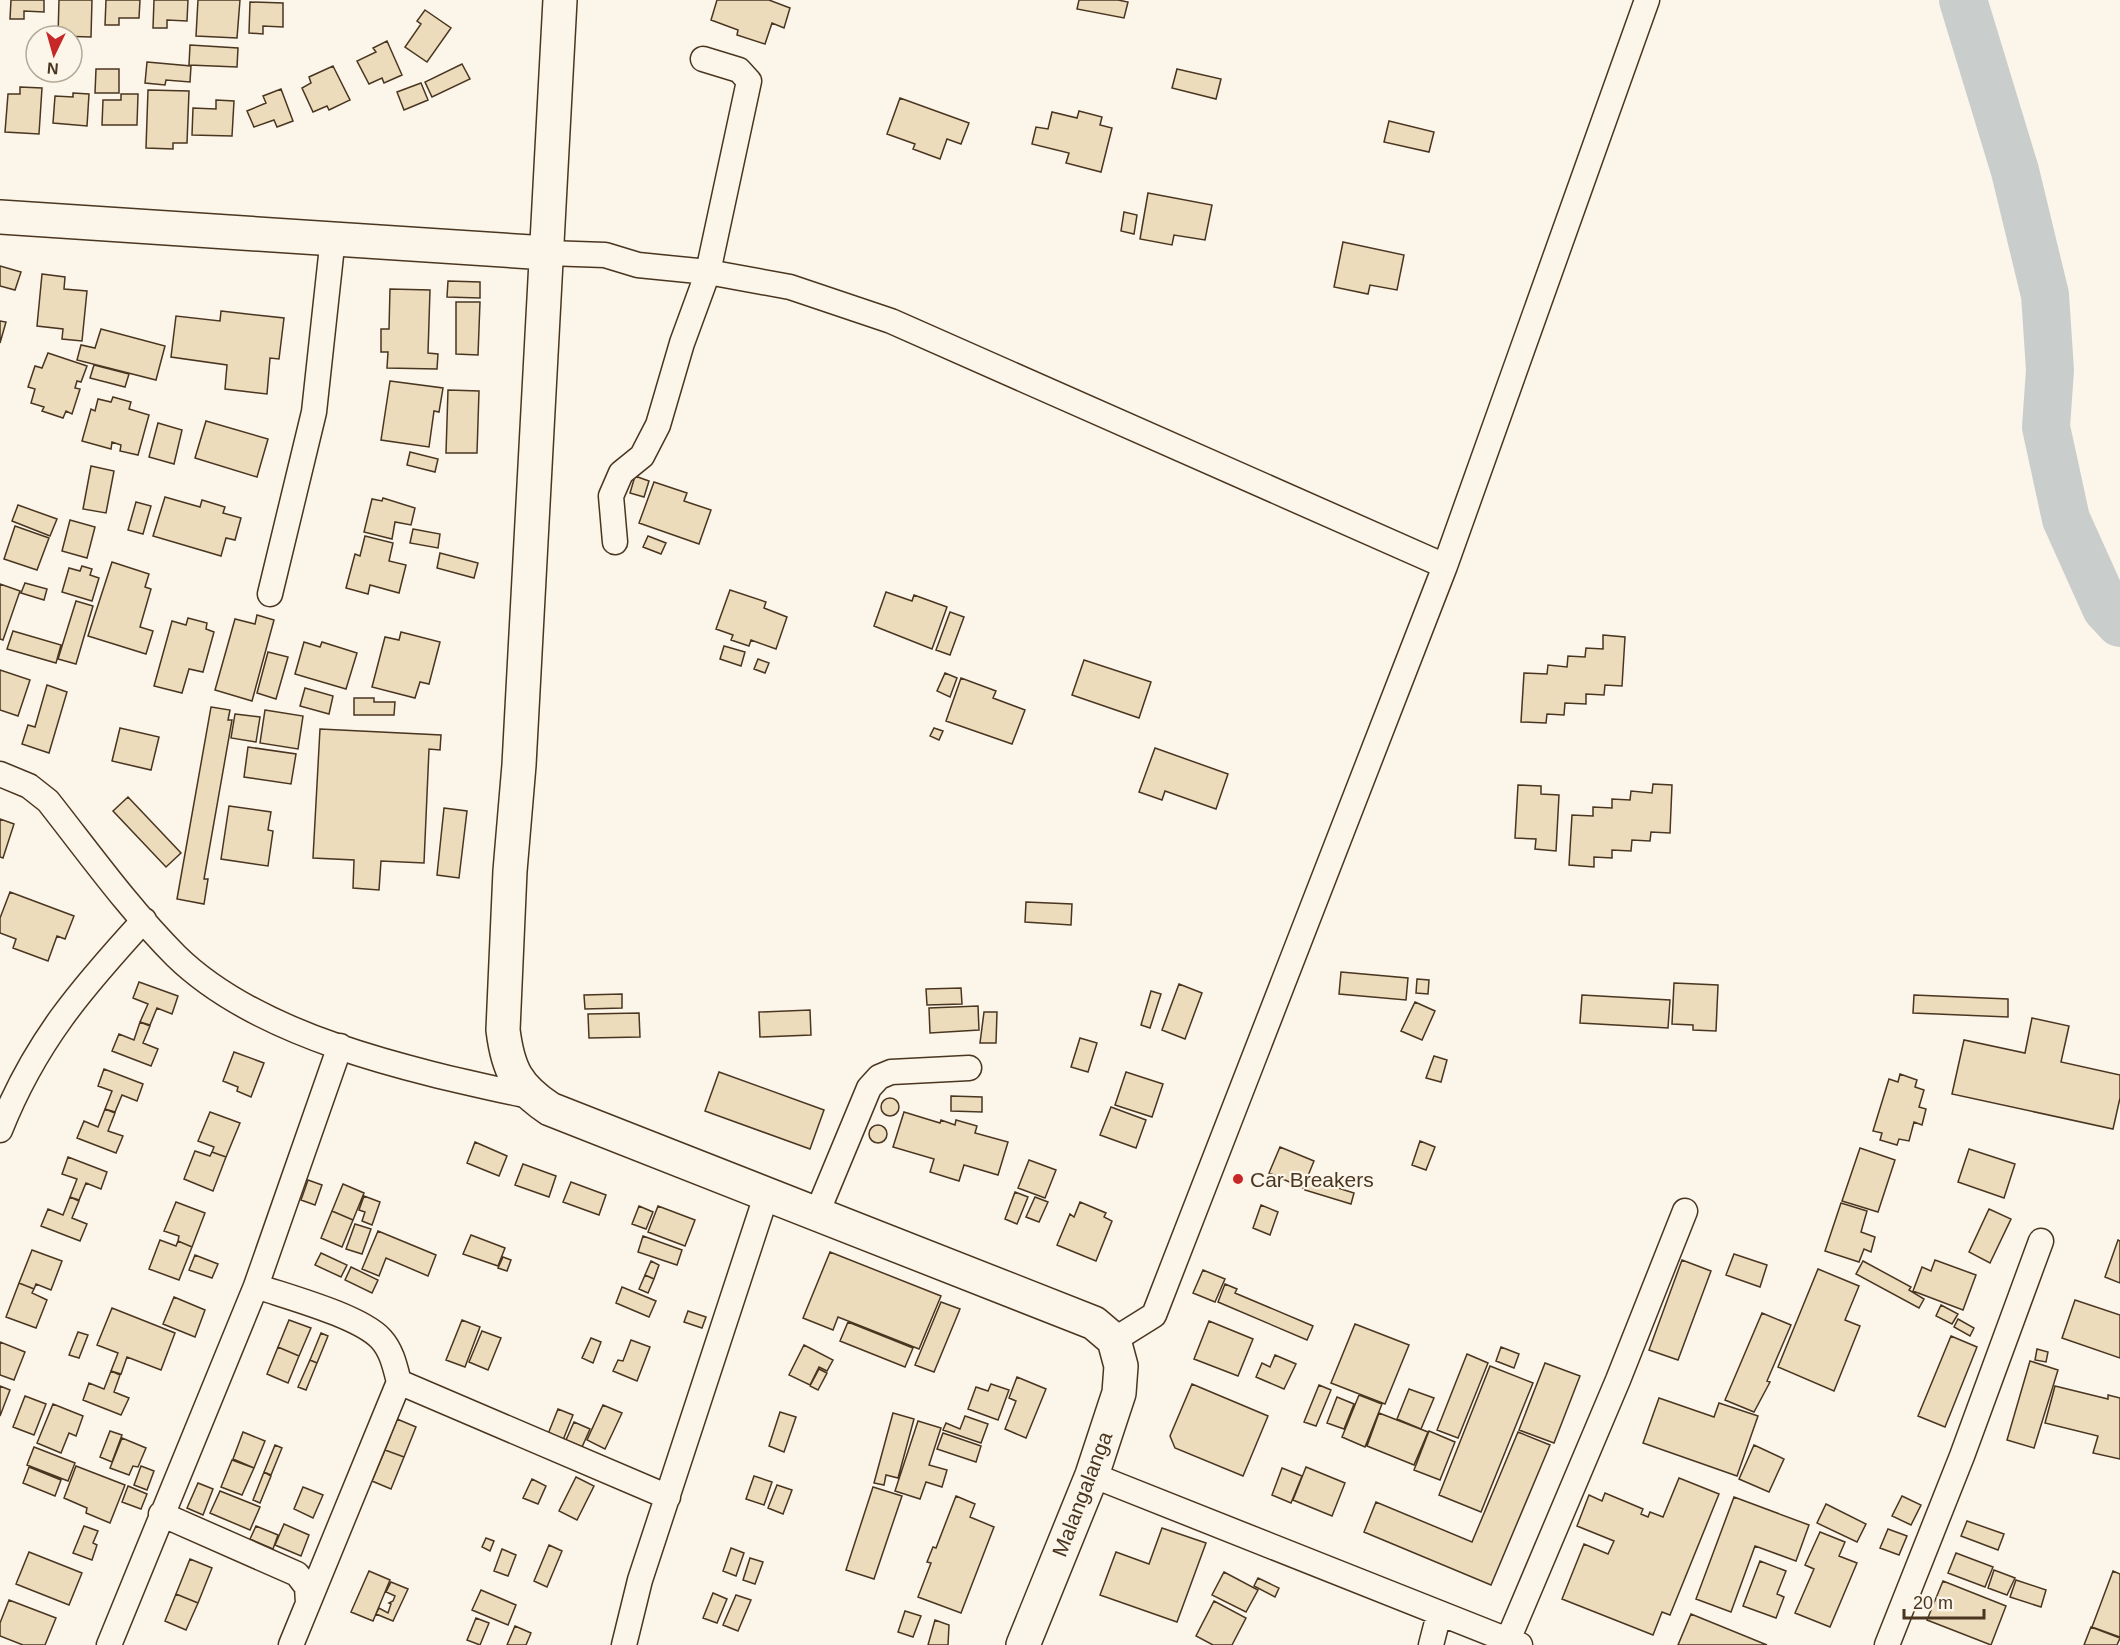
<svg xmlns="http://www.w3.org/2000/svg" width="2120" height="1645" font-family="Arial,sans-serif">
	<rect width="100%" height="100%" fill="#fbf6e9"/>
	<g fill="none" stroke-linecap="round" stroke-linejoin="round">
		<path stroke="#c9cecd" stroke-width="48" d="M1963 0 2015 171 2045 295 2050 370 2046 427 2066 519 2106 608 2120 623"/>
	</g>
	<path fill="#ecdcbc" stroke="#4a3520" stroke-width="1.5" d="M11 0H44V12L24 11V19H10Z
		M59 0H92L91 37 58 36Z
		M106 0H140L139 18H119V25H105Z
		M154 0H188L187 21 167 20V28H153Z
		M198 0H240L237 38 196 36Z
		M717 0H769L790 8 784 28 772 23 765 44 737 35 738 30 711 20Z
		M1079 0H1118L1128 2 1124 18 1077 9Z
		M250 2 283 3V27L263 26V34L249 33Z
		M425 10 451 28 427 62 405 47 421 24 417 21Z
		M387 41 402 75 384 83 382 78 369 84 357 61 376 52 373 48Z
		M190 45 238 48 237 67 189 65Z
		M147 62 191 66 190 82 166 80 165 85 145 83Z
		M462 64 470 79 432 97 425 82Z
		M333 66 350 100 329 110 327 106 313 112 302 88 311 83 309 77Z
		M96 69H119V93H95Z
		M1177 69 1221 79 1216 99 1172 88Z
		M421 83 428 100 404 110 397 92Z
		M20 87 42 88 39 134 5 132 8 94H20Z
		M281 89 293 121 277 127 274 120 254 127 247 111 266 103 263 96Z
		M148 90 189 91 187 143H173V149L146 148Z
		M73 93 89 94 87 126 53 123 55 96 73 97Z
		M121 94H138L137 125H102L103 100H121Z
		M900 98 969 123 961 144 947 139 940 159 913 149 915 144 887 134Z
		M216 100 234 101 232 136 192 135 193 108 216 109Z
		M1079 111 1102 117 1100 125 1112 128 1101 172 1066 163 1069 153 1032 144 1036 127 1048 129 1052 112 1077 118Z
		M1389 121 1434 132 1429 152 1384 142Z
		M1148 193 1212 205 1205 240 1174 235 1172 245 1140 239Z
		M1124 212 1137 215 1134 234 1121 231Z
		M1343 242 1404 255 1397 290 1370 285 1368 294 1334 287Z
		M0 266 21 272 15 290 0 286Z
		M42 274 65 277 64 289 87 291 82 341 62 339 63 329 37 326Z
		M448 281 480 282V298L447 297Z
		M390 289 430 290 428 353 438 354 437 369 387 368 388 352H381V329H389Z
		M456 302H480L478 355 456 354Z
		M221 311 284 318 279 359 270 358 267 394 225 389 227 365 171 357 176 316 220 321Z
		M0 321 6 322 0 343Z
		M101 329 165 346 156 380 77 360 81 345 95 348Z
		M48 353 87 366 81 382 77 381 75 388 80 389 72 414 66 411 63 418 42 411 44 407 31 403 35 389 28 387 35 366 42 368Z
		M94 365 129 374 125 387 90 378Z
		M390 381 443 388 439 412 434 411 429 447 381 440Z
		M448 390 479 391 477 453H446Z
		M113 397 131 402 129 409 149 415 138 455 120 451 121 445 112 442 111 449 82 441 91 409 95 411 98 399 111 402Z
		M206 421 268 439 257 477 195 458Z
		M158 423 182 430 174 464 149 457Z
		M410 452 438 459 435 472 407 465Z
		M91 466 114 471 106 513 83 509Z
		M635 476 649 481 644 497 630 493Z
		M654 482 687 493 684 501 711 510 699 544 639 523Z
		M165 497 200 507 202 500 225 507 223 513 241 518 235 540 226 538 221 556 153 536Z
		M383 498 415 508 411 525 395 522 392 539 364 532 372 499 382 501Z
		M136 502 151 506 143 534 128 530Z
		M18 505 57 519 50 536 12 521Z
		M70 520 95 527 87 558 62 551Z
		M15 526 49 538 37 570 4 559Z
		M413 529 440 534 438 548 410 543Z
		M365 536 393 543 389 561 406 565 399 593 370 585 368 594 346 588 355 554 360 556Z
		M648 536 666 543 661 554 643 547Z
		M440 553 478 563 474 578 437 568Z
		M112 562 149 574 145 587 151 589 140 627 153 631 146 654 88 636Z
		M82 566 92 569 90 575 99 578 92 601 62 592 69 568 80 571Z
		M25 583 47 589 44 600 21 593Z
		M0 584 20 591 3 640 0 639Z
		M730 590 766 602 764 608 787 617 776 649 751 640 749 646 731 640 733 635 716 629Z
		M886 592 912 601 914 595 947 607 932 649 874 626Z
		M76 601 93 606 76 664 58 659Z
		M950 612 964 617 950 655 936 650Z
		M257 615 274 620 252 701 215 690 235 619 255 624Z
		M188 618 207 623 206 629 214 632 203 672 189 669 182 693 154 686 172 621 186 625Z
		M13 631 61 645 56 663 7 649Z
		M401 632 440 642 429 684 420 682 415 698 372 687 385 637 399 640Z
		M1603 635 1625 637 1622 686 1605 685 1604 695 1586 694V704L1565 703 1564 715 1547 714 1546 723 1521 722 1524 673 1547 674 1548 665 1567 667 1568 656 1585 657 1586 648 1603 649Z
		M304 642 320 647 322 642 357 653 346 689 295 674Z
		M724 646 745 652 741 666 720 659Z
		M268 652 288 657 276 699 257 693Z
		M758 659 769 663 765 673 754 669Z
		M1084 660 1151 682 1139 718 1072 695Z
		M0 670 30 680 18 716 0 710Z
		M945 673 957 678 950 697 937 691Z
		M961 678 996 691 993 698 1025 710 1012 744 946 721Z
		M47 685 67 692 49 753 22 744 28 725 35 727Z
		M305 688 333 696 329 714 300 706Z
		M354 698H374V702H395L394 715H354Z
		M211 707 230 710 228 720H232L204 879H208L204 904 177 899Z
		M265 710 303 716 298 749 260 743Z
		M235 714 260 717 256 742 231 738Z
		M120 728 159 737 151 770 112 761Z
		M934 728 943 731 939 740 930 736Z
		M320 729 441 735 440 750 429 749 424 863 381 861 379 890 353 888 354 860 313 858Z
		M248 747 296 754 291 784 244 777Z
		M1155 748 1228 774 1216 809 1165 791 1162 800 1139 792Z
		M1653 784 1672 785 1670 833 1651 832 1650 841 1632 840 1631 851 1612 850V858L1594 857V867L1569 865 1572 815 1593 816V807L1612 808V799L1630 800 1631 791 1652 793Z
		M1518 785 1541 786V794L1559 795 1556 851 1535 849 1536 839 1515 838Z
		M128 797 181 853 166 867 113 811Z
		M229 806 271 812 268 830 273 831 268 866 221 859Z
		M444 808 467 811 459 878 437 875Z
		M0 819 14 824 3 858 0 857Z
		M10 892 74 916 65 939 57 936 48 961 13 948 16 939 0 933V918Z
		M1026 902 1072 904 1071 925 1025 922Z
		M1341 972 1408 978 1406 1000 1339 994Z
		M1417 979 1429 980 1428 994 1416 993Z
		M139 982 178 996 172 1014 157 1008 150 1025 140 1022 148 1004 133 998Z
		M1674 983 1718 985 1716 1031 1693 1030V1025L1672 1024Z
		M1179 984 1202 993 1185 1039 1162 1030Z
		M961 988 962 1004 927 1005 926 989Z
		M1151 991 1161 994 1150 1028 1141 1025Z
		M622 994V1008L585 1009 584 995Z
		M1582 995 1670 1000 1668 1028 1580 1023Z
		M1914 995 2008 999V1017L1913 1013Z
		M1415 1002 1435 1011 1422 1040 1401 1031Z
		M978 1006 979 1030 930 1033 929 1008Z
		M810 1010 811 1035 760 1037 759 1012Z
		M984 1012H997L996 1043H980Z
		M639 1013 640 1037 589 1038 588 1014Z
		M2032 1018 2069 1026 2061 1062 2120 1075V1098L2113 1129 1952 1094 1964 1040 2025 1053Z
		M140 1022 150 1026 143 1043 158 1049 151 1066 112 1051 119 1034 134 1040Z
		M1080 1038 1097 1043 1088 1072 1071 1067Z
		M234 1052 264 1063 251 1097 237 1091 238 1087 223 1081Z
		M1434 1056 1447 1060 1441 1082 1426 1078Z
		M104 1069 143 1084 137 1101 122 1095 115 1112 105 1109 112 1091 98 1086Z
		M719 1072 824 1110 810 1149 705 1111Z
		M1126 1072 1163 1084 1152 1117 1115 1105Z
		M1900 1074 1917 1080 1915 1087 1924 1090 1919 1107 1926 1109 1922 1125 1914 1122 1909 1141 1899 1139 1897 1145 1880 1140 1882 1133 1873 1131 1889 1079 1898 1082Z
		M951 1096 982 1097V1112L951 1111Z
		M881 1107a9 9 0 1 1 18 0a9 9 0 1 1-18 0Z
		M1111 1107 1146 1120 1136 1148 1100 1135Z
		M105 1109 115 1113 108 1131 123 1136 116 1153 77 1138 84 1121 98 1127Z
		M210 1112 240 1123 226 1157 212 1152 214 1147 198 1141Z
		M904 1112 940 1123 941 1120 955 1125 956 1120 977 1126 975 1133 1008 1142 998 1175 964 1165 959 1181 930 1172 934 1159 893 1147Z
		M869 1134a9 9 0 1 1 18 0a9 9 0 1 1-18 0Z
		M1420 1141 1435 1147 1426 1170 1412 1165Z
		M475 1142 507 1156 499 1176 467 1163Z
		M1280 1147 1314 1161 1303 1188 1269 1173Z
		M1860 1148 1895 1160 1878 1212 1842 1201Z
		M1969 1149 2015 1164 2004 1198 1958 1182Z
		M195 1151 210 1156 212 1152 226 1157 213 1191 184 1179Z
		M68 1157 107 1172 101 1189 86 1183 79 1200 70 1197 77 1179 62 1174Z
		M1029 1160 1056 1170 1045 1198 1018 1188Z
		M523 1164 556 1176 549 1197 515 1185Z
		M1309 1179 1354 1193 1351 1204 1305 1190Z
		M308 1180 322 1185 315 1205 301 1200Z
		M571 1182 606 1195 599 1215 563 1202Z
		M343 1184 364 1193 353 1220 332 1211Z
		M1015 1192 1028 1197 1017 1224 1005 1219Z
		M364 1196 380 1202 372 1225 362 1221 365 1212 359 1210Z
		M70 1197 79 1201 72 1218 87 1224 80 1241 41 1226 48 1209 63 1215Z
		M1035 1197 1048 1202 1039 1222 1026 1217Z
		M176 1202 205 1213 192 1247 178 1241 179 1236 164 1231Z
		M1080 1202 1106 1213 1104 1217 1112 1221 1096 1261 1057 1245 1070 1214 1074 1217Z
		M1841 1203 1867 1211 1861 1232 1875 1237 1871 1252 1864 1249 1859 1262 1825 1251Z
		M1261 1205 1278 1212 1270 1235 1253 1228Z
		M639 1206 653 1212 646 1229 632 1224Z
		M658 1206 695 1220 685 1246 648 1232Z
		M1989 1209 2011 1219 1990 1263 1969 1252Z
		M332 1211 353 1220 342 1247 321 1238Z
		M355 1224 371 1229 362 1254 346 1249Z
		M378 1231 436 1255 428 1276 386 1258 379 1276 362 1269Z
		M471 1235 505 1248 498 1266 463 1254Z
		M643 1236 682 1250 677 1265 638 1252Z
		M160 1240 176 1246 178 1241 192 1247 179 1280 149 1269Z
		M2118 1240 2120 1241V1283L2105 1277Z
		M32 1250 62 1261 51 1290 36 1284 34 1289 19 1283Z
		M830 1252 941 1296 919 1349 838 1317 833 1330 803 1318Z
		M321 1253 347 1265 341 1277 315 1265Z
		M1734 1254 1767 1265 1760 1287 1726 1275Z
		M195 1255 218 1264 212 1278 189 1270Z
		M503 1257 511 1260 507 1271 498 1268Z
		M1682 1260 1711 1271 1678 1360 1649 1350Z
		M1935 1260 1976 1275 1963 1310 1913 1291 1922 1267 1931 1271Z
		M651 1261 659 1265 654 1279 645 1275Z
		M1863 1261 1911 1287 1909 1290 1924 1299 1919 1308 1856 1274Z
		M351 1267 378 1280 372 1293 345 1280Z
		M1818 1269 1859 1286 1845 1320 1860 1326 1834 1391 1778 1367Z
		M1203 1270 1225 1279 1215 1302 1193 1293Z
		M645 1275 654 1279 648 1293 639 1289Z
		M19 1283 34 1289 32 1293 47 1300 36 1328 6 1317Z
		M1225 1284 1237 1289 1235 1293 1313 1326 1307 1340 1218 1302Z
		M622 1287 656 1301 649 1317 616 1303Z
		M174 1297 205 1310 195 1337 163 1324Z
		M2075 1300 2120 1315V1358L2062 1338Z
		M941 1302 960 1309 934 1372 915 1365Z
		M1941 1305 1958 1314 1952 1324 1936 1316Z
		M112 1308 175 1333 161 1370 127 1357 121 1374 111 1371 118 1353 97 1345Z
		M688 1311 706 1317 702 1328 684 1322Z
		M1762 1313 1791 1325 1767 1381 1770 1382 1754 1412 1725 1400Z
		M1958 1319 1974 1328 1970 1336 1954 1327Z
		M289 1320 311 1328 299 1356 278 1347Z
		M462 1320 480 1327 465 1367 446 1360Z
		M1209 1321 1253 1339 1238 1376 1194 1359Z
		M848 1322 913 1348 905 1367 840 1341Z
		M1355 1324 1409 1345 1385 1404 1331 1383Z
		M482 1331 501 1338 488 1370 469 1362Z
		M78 1332 88 1335 79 1358 69 1355Z
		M321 1333 328 1336 317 1363 310 1360Z
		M1951 1336 1977 1347 1945 1427 1918 1416Z
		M591 1338 601 1342 593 1363 582 1358Z
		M631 1340 650 1347 637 1381 613 1371 618 1360 623 1361Z
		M0 1342 25 1352 14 1380 0 1375Z
		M804 1345 833 1360 827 1371 819 1367 810 1385 789 1375Z
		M278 1347 299 1356 288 1383 267 1374Z
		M1501 1347 1519 1354 1514 1368 1496 1361Z
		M2037 1349 2048 1352 2046 1362 2035 1360Z
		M1467 1354 1488 1363 1458 1438 1437 1430Z
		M1275 1355 1296 1364 1284 1389 1256 1377 1262 1363 1270 1367Z
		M310 1360 317 1363 306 1390 298 1387Z
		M2030 1361 2058 1370 2034 1448 2007 1440Z
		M1545 1363 1580 1376 1554 1443 1519 1430Z
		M1490 1366 1533 1383 1481 1512 1439 1495Z
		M819 1369 827 1373 818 1390 810 1386Z
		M111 1371 120 1375 114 1392 129 1398 121 1415 83 1400 89 1383 104 1389Z
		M1017 1377 1046 1389 1026 1438 1005 1429 1016 1401 1009 1398Z
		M991 1384 1009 1390 998 1420 968 1409 976 1387 988 1391Z
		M1192 1384 1268 1416 1243 1476 1175 1448 1170 1436Z
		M1319 1385 1331 1390 1316 1426 1304 1422Z
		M0 1386 10 1390 0 1416Z
		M2055 1386 2108 1399V1395L2120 1398V1459L2093 1453 2098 1436 2045 1423Z
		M1409 1389 1434 1398 1421 1429 1397 1419Z
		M1359 1395 1382 1404 1365 1447 1342 1437Z
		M25 1396 46 1404 34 1435 13 1427Z
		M1337 1397 1354 1404 1344 1429 1327 1423Z
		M1659 1398 1714 1417 1719 1403 1758 1416 1737 1476 1643 1443Z
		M53 1404 83 1416 76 1436 69 1433 61 1453 37 1443Z
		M603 1405 622 1413 605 1449 587 1440Z
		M558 1409 573 1415 563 1440 548 1434Z
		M780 1412 796 1417 784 1452 769 1446Z
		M893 1413 914 1419 898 1478 886 1475 884 1485 874 1483Z
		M1379 1413 1428 1432 1414 1465 1367 1446Z
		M965 1416 988 1424 981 1443 943 1430 946 1423 960 1429Z
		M397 1419 416 1427 404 1457 385 1450Z
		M918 1421 941 1428 929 1465 947 1470 942 1487 926 1482 920 1499 895 1491Z
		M574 1422 590 1429 582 1447 566 1440Z
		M110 1431 122 1435 112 1462 100 1457Z
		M1429 1431 1455 1442 1440 1480 1414 1470Z
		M243 1432 265 1441 254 1468 233 1459Z
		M1518 1432 1550 1445 1491 1585 1364 1532 1376 1502 1472 1542Z
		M943 1433 981 1446 976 1462 937 1449Z
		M122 1438 146 1448 138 1467 133 1466 129 1475 110 1468Z
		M275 1445 282 1448 271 1475 264 1472Z
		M1754 1445 1784 1459 1769 1492 1739 1479Z
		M34 1447 75 1463 68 1481 27 1465Z
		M385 1450 404 1457 391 1489 372 1481Z
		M232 1460 254 1468 242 1495 221 1487Z
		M76 1466 125 1485 110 1523 86 1513 87 1508 64 1498Z
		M141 1466 154 1471 147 1490 134 1485Z
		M29 1467 61 1480 55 1496 23 1483Z
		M1306 1467 1345 1483 1332 1516 1293 1500Z
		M1282 1468 1302 1476 1291 1503 1272 1495Z
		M264 1472 271 1476 260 1503 253 1500Z
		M754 1476 772 1482 764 1505 746 1499Z
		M576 1477 594 1486 577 1520 559 1511Z
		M1679 1478 1719 1494 1670 1615 1662 1612 1653 1635 1562 1599 1584 1544 1608 1554 1614 1541 1577 1526 1589 1495 1602 1501 1605 1493 1643 1509 1641 1514 1648 1517 1650 1512 1663 1517Z
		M532 1479 546 1486 538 1504 523 1498Z
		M198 1483 213 1489 203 1515 187 1508Z
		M777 1485 792 1490 783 1514 768 1508Z
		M128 1486 147 1494 141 1509 122 1502Z
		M303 1487 323 1495 313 1518 294 1509Z
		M873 1487 902 1496 874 1579 846 1570Z
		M220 1491 260 1507 250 1530 210 1513Z
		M956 1496 975 1504 970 1517 994 1527 961 1613 918 1597 931 1563 927 1562 933 1547 936 1548Z
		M1902 1496 1921 1505 1911 1525 1892 1516Z
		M1734 1497 1809 1525 1796 1561 1755 1546 1731 1612 1696 1599Z
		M1826 1504 1866 1524 1857 1542 1817 1523Z
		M1967 1521 2004 1534 1998 1550 1961 1536Z
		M284 1524 309 1535 301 1556 275 1545Z
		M84 1526 98 1531 93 1543 97 1545 92 1560 73 1553Z
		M256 1526 278 1535 273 1549 250 1539Z
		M1162 1528 1206 1543 1177 1622 1100 1595 1116 1552 1149 1564Z
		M1888 1529 1907 1536 1899 1555 1880 1548Z
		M1820 1532 1845 1542 1839 1556 1857 1563 1830 1627 1795 1613 1814 1569 1805 1565Z
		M486 1538 494 1541 490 1551 482 1547Z
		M549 1545 562 1551 547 1587 534 1581Z
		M731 1548 744 1553 736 1576 723 1571Z
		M502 1549 516 1555 508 1576 494 1571Z
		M29 1552 82 1573 69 1605 16 1584Z
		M1956 1553 1993 1567 1985 1587 1948 1573Z
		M750 1558 763 1562 755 1584 743 1580Z
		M190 1559 212 1568 198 1603 176 1594Z
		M1760 1561 1786 1571 1777 1594 1784 1597 1776 1618 1743 1606Z
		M1994 1570 2015 1578 2007 1595 1988 1588Z
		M369 1571 390 1580 373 1621 351 1612Z
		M2113 1571 2120 1574V1637L2092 1627Z
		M1224 1572 1258 1590 1246 1612 1212 1595Z
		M1258 1578 1279 1588 1275 1597 1254 1586Z
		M2016 1580 2046 1590 2041 1607 2010 1597Z
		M1943 1581 2006 1606 1991 1645 1927 1620Z
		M391 1582 408 1589 393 1621 376 1614 379 1608 388 1613 391 1604 389 1603 393 1601 395 1596 386 1592Z
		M481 1590 516 1605 508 1625 472 1610Z
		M713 1593 727 1599 717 1623 703 1618Z
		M176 1594 198 1603 186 1630 165 1621Z
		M736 1595 751 1600 738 1631 723 1625Z
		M9 1600 56 1618 45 1645H23L0 1636V1623Z
		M1214 1601 1246 1618 1232 1645H1213L1196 1636Z
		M905 1611 921 1616 913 1637 898 1632Z
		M1691 1614 1767 1645H1678Z
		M476 1618 489 1623 480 1645 467 1640Z
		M935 1620 949 1625 948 1645H928Z
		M515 1626 531 1633 526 1645H507Z
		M2091 1627 2120 1638 2117 1645H2084Z"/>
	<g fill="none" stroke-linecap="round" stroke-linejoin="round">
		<defs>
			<path id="street" d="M547 253 605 255 638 265 708 272 790 287 891 321 1445 566
				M615 542 611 496 621 473 642 456 658 425 682 343 708 272 749 81 739 70 703 59
				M270 594 314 412 333 237
				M0 774 29 786 48 801C89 853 129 909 176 956 262 1040 419 1072 533 1097
				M0 1130C35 1042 81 989 144 920
				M817 1213 869 1088 879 1077 891 1072 969 1068
				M256 1286C288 1297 360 1316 381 1339 392 1351 395 1367 399 1382L291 1645
				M1114 1340 1154 1315 1445 566 1647 0
				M399 1382 668 1497
				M1092 1475 1520 1645
				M161 1514 297 1574 307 1587 308 1603
				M1508 1640 1618 1380 1685 1211
				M109 1645 256 1286 340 1046
				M624 1645 640 1580 767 1193
				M1431 1645 1439 1614
				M1887 1645 1962 1456 2041 1241"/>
			<path id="secondary" d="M560 0 519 765 510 871 503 1030C508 1070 517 1087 550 1109L1094 1323 1114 1340 1121 1366 1119 1393 1092 1475 1023 1645
				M0 217 547 253"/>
		</defs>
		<use href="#street" stroke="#4a3520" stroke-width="27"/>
		<use href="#secondary" stroke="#4a3520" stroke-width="36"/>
		<use href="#street" stroke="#fbf6e9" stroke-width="24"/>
		<use href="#secondary" stroke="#fbf6e9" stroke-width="33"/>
	</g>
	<circle fill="#c62828" stroke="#fbf6e9" stroke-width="2" cx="1238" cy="1179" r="6"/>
	<g text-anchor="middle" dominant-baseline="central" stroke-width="4.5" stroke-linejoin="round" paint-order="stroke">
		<g font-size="21" fill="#4a3520" stroke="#fbf6e9" text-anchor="start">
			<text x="1250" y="1179">Car Breakers</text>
		</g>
		<g font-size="21" fill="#4a3520" stroke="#fbf6e9">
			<text transform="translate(1082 1494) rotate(-69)">Malangalanga</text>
		</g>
	</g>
	<g transform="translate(54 54) rotate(185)"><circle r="28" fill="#fbf6e9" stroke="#b4a999" stroke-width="1.5"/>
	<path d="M0-4.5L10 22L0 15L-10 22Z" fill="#c62828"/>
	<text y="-9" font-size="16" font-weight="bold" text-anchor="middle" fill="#4a3520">N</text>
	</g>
	<path d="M1904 1609v9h80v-9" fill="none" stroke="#4a3520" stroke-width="3"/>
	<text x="1913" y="1609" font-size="18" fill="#4a3520" stroke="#fbf6e9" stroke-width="4.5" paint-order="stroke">20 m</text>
</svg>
